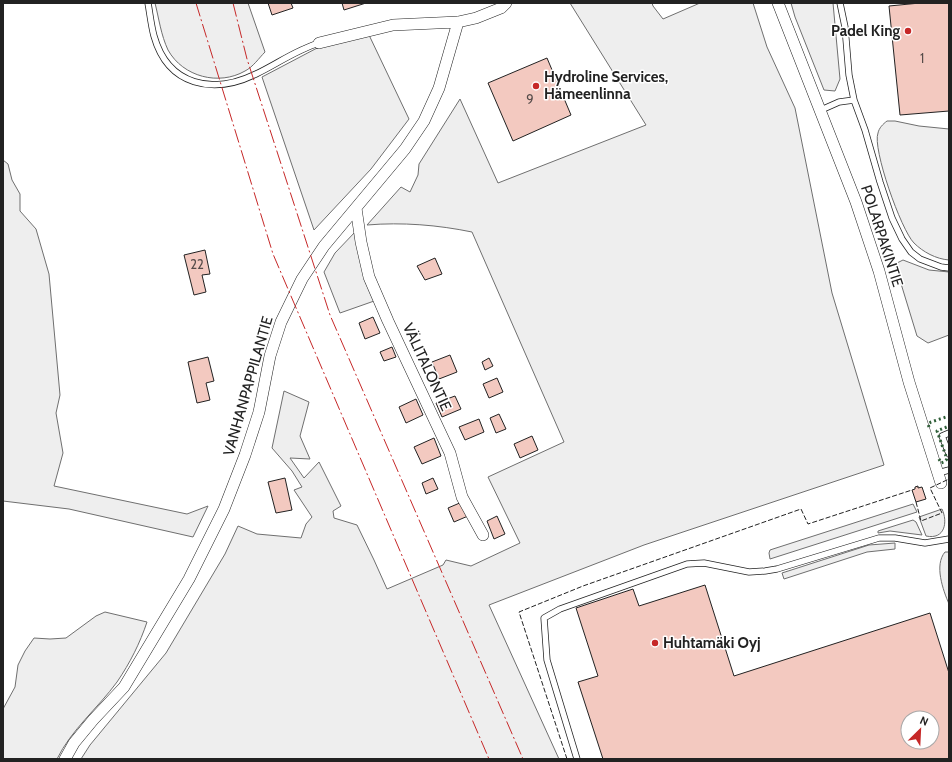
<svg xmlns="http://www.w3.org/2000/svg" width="952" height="762" font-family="Cabin,sans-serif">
	<rect width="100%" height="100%" fill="#fff"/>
	<path fill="#eee" stroke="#6f6f6f" d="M155 3H248L265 52C259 58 253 67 245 71 219 86 183 77 168 50 161 35 159 19 155 3Z
		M570 3H652L653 6 663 19 700 3H753L767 47 795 108 832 293 884 465 644 545 489 605 559 759H81L90 745 166 653 225 554 238 526 257 534 301 538 306 524 312 517 294 490 302 487 292 471 272 448 284 391 309 402 300 436 310 459 290 458 304 478 319 462 341 506 333 511 334 518 357 525 374 560 387 589 443 565 446 560 471 566 520 543 488 477 564 442 472 232C438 225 402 222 367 225L401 187 410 192 418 175 419 164 460 99 498 183 646 125Z
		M791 3H833L840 79 835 91 824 90 795 17Z
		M369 35 409 119 371 169 314 230 262 77 319 47Z
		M887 121H895L919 126 949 129V260C936 259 923 252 914 243 901 230 872 148 878 133 879 128 883 124 887 121Z
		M3 160 8 164 12 180 20 194V211L36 229 49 274 60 395 56 413 63 453 54 486 187 514 208 506 193 537 69 509 3 501Z
		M356 231 377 300 340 313 324 272 335 253Z
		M903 260 929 270 949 272V335L928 343 917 336 895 264Z
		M913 504 917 512 770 559 769 553 770 550 773 549Z
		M942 509C948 522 945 540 926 536L919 517Z
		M913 520 916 522 922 535 890 531 878 533V531Z
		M895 543V549L867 552 784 579 782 573 869 545Z
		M945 552H949V604C943 590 934 565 945 552Z
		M105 612 147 622C140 643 130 663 117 682 98 708 71 730 57 759H3V709L15 687 18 665 25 651 34 638 50 639 66 638 96 616Z"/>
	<path fill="#f3c9c0" stroke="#222" fill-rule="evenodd" d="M268 3H291L293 8 272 15Z
		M342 3H366L344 10Z
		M920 3H949V111L900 115 889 6Z
		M547 58 571 115 513 141 488 83Z
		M205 250 210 274 202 275 206 292 194 295 184 255Z
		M435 258 442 274 425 280 417 266Z
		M373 317 380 333 365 339 359 323Z
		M392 347 396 357 384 361 380 352Z
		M450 355 457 372 439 379 432 362Z
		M208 357 214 381 206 383 210 400 197 403 188 362Z
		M489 358 493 366 485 370 482 362Z
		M497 378 503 392 489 398 483 384Z
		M455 396 461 409 442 417 436 403Z
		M416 399 423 415 406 423 399 407Z
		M499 414 506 429 496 433 490 418Z
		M479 419 484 432 465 440 459 427Z
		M532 436 538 450 520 458 514 444Z
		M434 438 441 456 422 464 414 447Z
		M285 478 292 510 276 513 268 482Z
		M433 478 438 489 426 494 422 483Z
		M918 486V488L922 487 926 499 916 502 912 490 915 489V487Z
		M462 502 468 516 454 522 448 508Z
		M497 516 505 534 494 539 487 521Z
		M705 585 734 676 930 613 949 673V759H603L578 682 598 676 576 608 633 589 639 606ZM908 718H932V742H908Z"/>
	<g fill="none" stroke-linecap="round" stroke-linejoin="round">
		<defs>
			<path id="lane" d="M148 3C150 14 151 25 154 36 168 86 213 95 256 74 277 64 296 50 319 43
				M840 3 845 27 849 75 854 100 865 130 880 182 892 218 902 239 911 252 920 259 941 267 949 268
				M821 110 839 102 854 100
				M949 433 942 436 949 454
				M938 473 949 470
				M577 759 547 660 544 618 560 609 687 564 704 563 749 572 765 571 777 569 879 538H895L925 543 949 539"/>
			<path id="street" d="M778 3 856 202 879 271 909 382 941 483
				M319 43 393 25 458 22 476 18 501 8 506 3
				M356 208 361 242 369 277 388 321 450 453 462 497 483 535
				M65 759 74 743 93 720 124 687 189 579 224 509 245 455 259 412 270 356 281 322 302 279 324 246 405 149 424 121 439 88 458 22"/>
		</defs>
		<use href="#lane" stroke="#222" stroke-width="7"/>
		<use href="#street" stroke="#222" stroke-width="12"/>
		<use href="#lane" stroke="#fff" stroke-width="5.5"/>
		<use href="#street" stroke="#fff" stroke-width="11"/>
		<path stroke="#2f5e38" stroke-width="3" stroke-dasharray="2 3" stroke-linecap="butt" d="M929 427 928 424 931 422 949 416
			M939 459 941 463 944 462 947 459 937 431 949 426"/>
		<path stroke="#222" stroke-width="1" stroke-dasharray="5 2" stroke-linecap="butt" d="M916 502 921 521 942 513 930 488 949 479
			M567 759 519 612 583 586 801 509 808 524 912 490"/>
		<path stroke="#c62828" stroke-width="1" stroke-dasharray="14 3 2 3" stroke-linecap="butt" d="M196 3 273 254 489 759
			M233 3 247 59 330 315 523 759"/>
	</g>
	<g fill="#c62828" stroke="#fff" stroke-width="1.5">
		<circle cx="908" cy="31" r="4"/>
		<circle cx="536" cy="86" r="4"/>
		<circle cx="655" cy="643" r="4"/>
	</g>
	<g text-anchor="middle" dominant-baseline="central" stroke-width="3" stroke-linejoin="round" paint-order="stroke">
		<g font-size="13" fill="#564c4a">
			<text x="922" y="58">1</text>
			<text x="530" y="99">9</text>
			<text x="197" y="264">22</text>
		</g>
		<g font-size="15" font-weight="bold" fill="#222" stroke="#fff" text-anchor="start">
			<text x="900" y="31" text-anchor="end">Padel King</text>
			<text x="544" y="77">Hydroline Services,<tspan x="544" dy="17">Hämeenlinna</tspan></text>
			<text x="663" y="643">Huhtamäki Oyj</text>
		</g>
		<g font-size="15" fill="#222" stroke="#fff">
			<text transform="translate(882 236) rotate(72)">POLARPAKINTIE</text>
			<text transform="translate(427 367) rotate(65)">VÄLITALONTIE</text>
			<text transform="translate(248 386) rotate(-74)">VANHANPAPPILANTIE</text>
		</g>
	</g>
	<rect width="952" height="762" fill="none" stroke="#222222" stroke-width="8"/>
	<g transform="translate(920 730) rotate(24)"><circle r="19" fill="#ffffff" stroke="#a7a7a7"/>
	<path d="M0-3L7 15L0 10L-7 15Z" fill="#c62828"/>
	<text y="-6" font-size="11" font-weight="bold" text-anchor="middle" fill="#222222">N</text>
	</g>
</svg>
